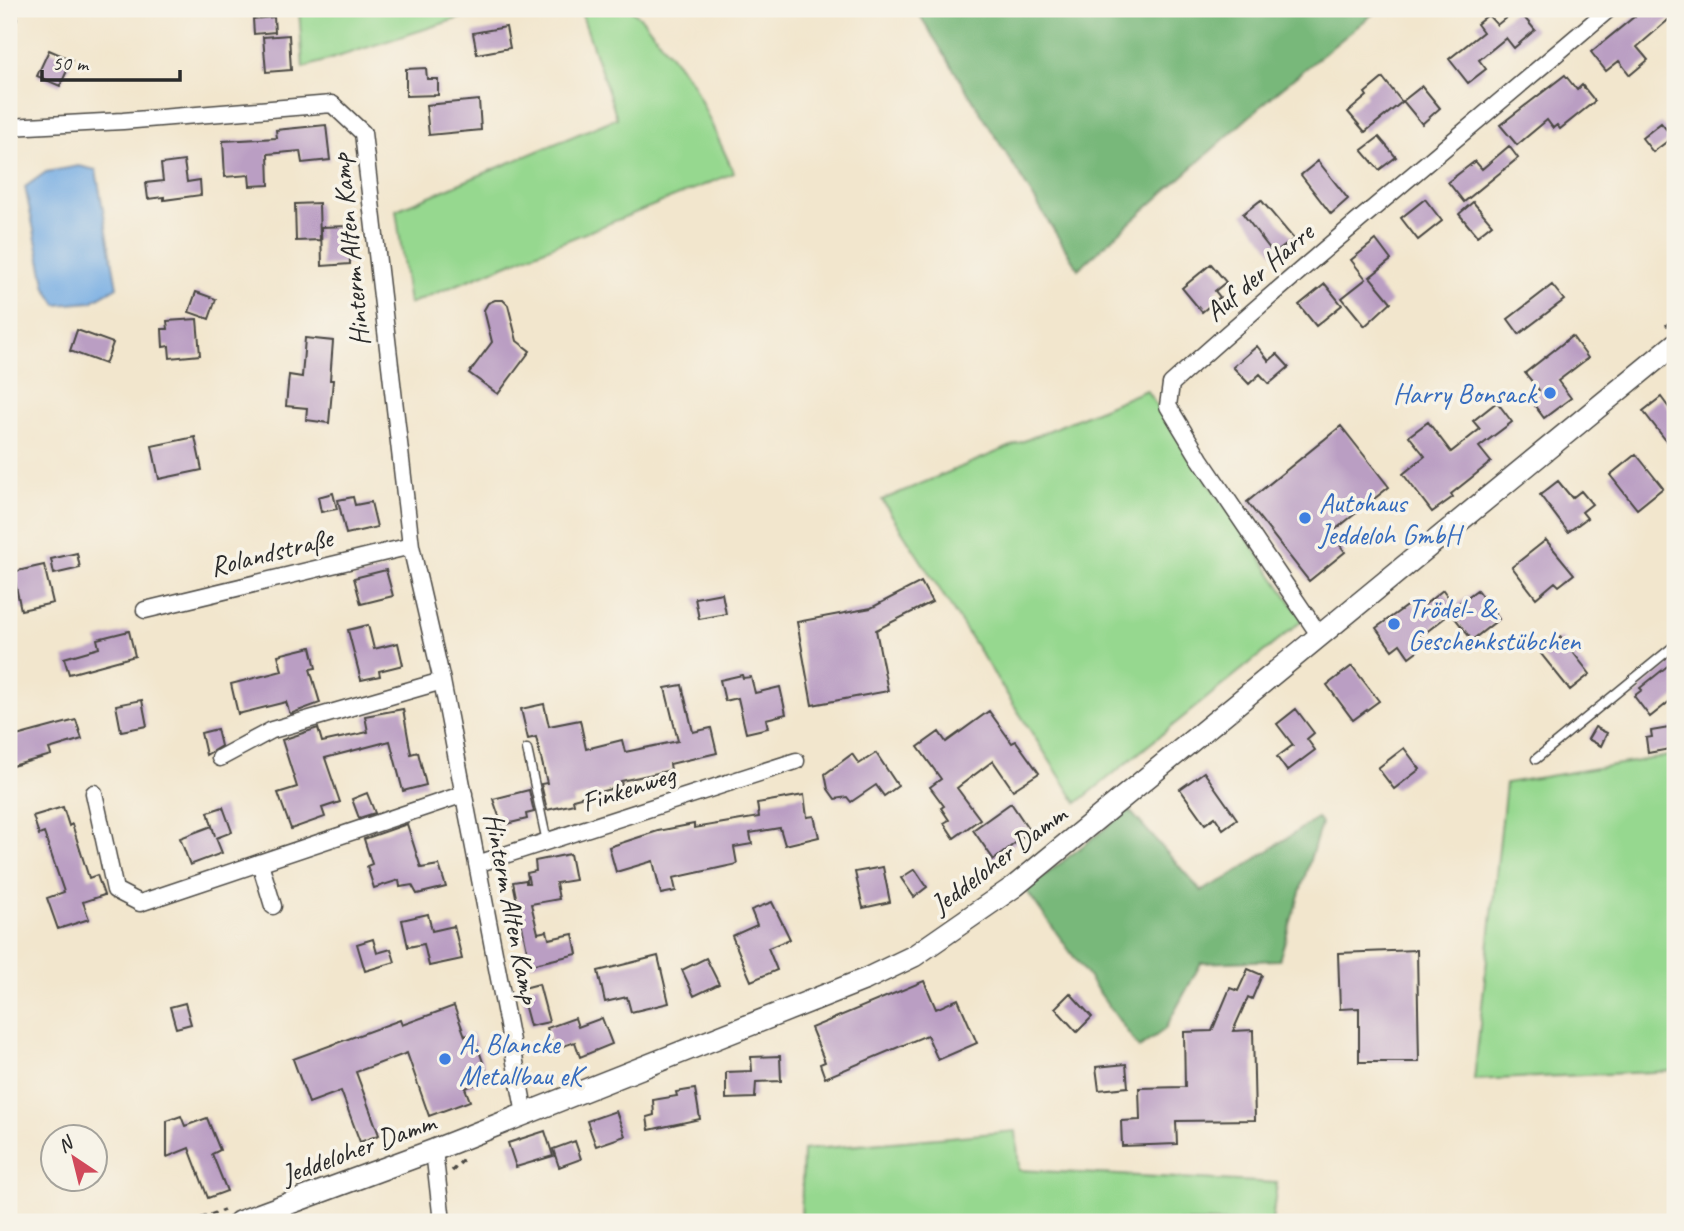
<svg xmlns="http://www.w3.org/2000/svg" width="1684" height="1231" font-family="Caveat,sans-serif">
	<rect width="100%" height="100%" fill="#f7f3e8"/>
	<filter id="ink" filterUnits="userSpaceOnUse"><feTurbulence type="fractalNoise" baseFrequency=".0143" numOctaves="2"/><feDisplacementMap in="SourceGraphic" scale="14" xChannelSelector="R" yChannelSelector="G"/><feConvolveMatrix kernelMatrix="1 2 1 2 8 2 1 2 1" color-interpolation-filters="sRGB"/></filter>
	<filter id="wash" filterUnits="userSpaceOnUse"><feTurbulence type="fractalNoise" baseFrequency=".00686" numOctaves="4" result="noise"/><feDisplacementMap in="SourceGraphic" scale="28" xChannelSelector="R" yChannelSelector="G"/><feGaussianBlur stdDeviation="1.57" result="paint"/><feColorMatrix in="noise" values="0 0 0 0 0 0 0 0 0 0 0 0 0 0 0 0 0 1.4 0 .05"/><feComposite in="paint" operator="in"/></filter>
	<g filter="url(#wash)">
		<rect width="100%" height="100%" fill="#f2e6cd"/>
		<path fill="#96d88f" stroke="#60825d" stroke-width="2" d="M299 9H488L303 68Z
			M580 9H631L643 20 693 84 734 173 409 304 396 210 617 118Z
			M1146 390 1303 620 1077 803 882 500Z
			M1675 755V1071L1474 1080 1506 783Z
			M1016 1131 1019 1170 1277 1183 1272 1222H801L803 1150Z"/>
		<path fill="#78b87a" stroke="#527252" stroke-width="2" d="M916 9H1379L1278 91 1078 269Z
			M1129 810 1201 891 1226 879 1317 818 1321 824 1279 960 1201 963 1165 1029 1139 1048 1026 890Z"/>
		<path fill="#74ace3" stroke="#506c87" stroke-width="2" d="M79 166 96 170 117 287 91 302 57 305 46 288 25 187 46 172Z"/>
		<g id="blocks">
			<path fill="#ba9ec3" d="M1517 9 1535 30 1514 48 1506 38 1479 60 1486 69 1468 83 1449 59 1483 32 1477 24 1488 15 1497 25Z
				M1629 9H1675V14L1637 47 1648 60 1630 75 1619 61 1606 71 1591 52 1635 16Z
				M274 17 275 32 254 34 253 19Z
				M506 27 510 48 477 54 473 33Z
				M289 35 291 70 266 72 263 37Z
				M49 50 72 60 60 86 37 76Z
				M426 68 427 79H438V95L406 96V69Z
				M1565 75 1577 90 1582 85 1595 101 1560 129 1557 125 1553 128 1547 120 1517 145 1500 125Z
				M1383 78 1402 102 1365 132 1348 112 1367 96 1365 93Z
				M1422 86 1440 108 1422 124 1403 101Z
				M479 100 481 130 429 135 426 105Z
				M1661 123 1673 137 1653 152 1642 138Z
				M326 125 330 160 302 163 300 151 268 154 269 185 250 186 249 175 225 177 223 141 277 138 276 130Z
				M1379 137 1396 157 1379 170 1362 150Z
				M1509 146 1518 158 1464 202 1448 182 1475 161 1482 169Z
				M184 161 187 182 200 180 201 195 164 200V197L148 199 146 183 163 181 161 164Z
				M1318 161 1348 199 1331 214 1301 175Z
				M1425 199 1442 221 1418 240 1401 218Z
				M1261 200 1294 239 1274 254 1243 214Z
				M1473 202 1492 224 1477 236 1459 214Z
				M319 203 320 240 296 241 295 204Z
				M349 226 350 264 322 266 321 227Z
				M1376 240 1391 260 1370 277 1391 302 1365 326 1342 298 1366 279 1351 260Z
				M1211 264 1226 282 1215 291 1220 297 1202 312 1182 288Z
				M1325 284 1342 305 1316 326 1299 305Z
				M1552 285 1564 300 1519 334 1508 319Z
				M196 292 216 299 209 319 189 312Z
				M495 300H503L508 305 517 341 530 351 498 394 469 373 492 342 484 310 488 303Z
				M197 319 200 355 170 358 169 346 163 347 162 329H168L167 321Z
				M77 330 113 343 105 364 70 351Z
				M1572 336 1588 358 1558 381 1571 398 1544 418 1529 398 1539 390 1525 373Z
				M305 338 333 341 330 380H333L329 423 306 420 307 408 286 406 289 375 302 377Z
				M1257 346 1269 361 1277 354 1289 367 1269 384 1260 374 1249 384 1233 367Z
				M1661 397 1675 416V452L1643 411Z
				M1497 402 1512 422 1479 447 1491 462 1451 494 1453 497 1432 512 1403 474 1425 456 1409 436 1428 422 1451 452 1480 429 1473 421Z
				M1341 426 1389 487 1331 533 1345 552 1309 581 1247 502Z
				M195 437 202 470 159 479 152 446Z
				M1636 454 1663 488 1637 509 1610 475Z
				M1558 481 1572 498 1581 491 1592 504 1582 512 1587 518 1568 532 1540 495Z
				M333 493 337 509 321 512 318 497Z
				M353 497 355 505 371 502 377 527 346 534 338 500Z
				M1546 540 1574 574 1559 586 1555 582 1536 598 1512 567Z
				M77 553 80 568 54 574 51 559Z
				M44 565 53 603 21 610 13 572Z
				M386 570 393 596 361 604 354 578Z
				M921 582 932 602 876 630 888 691 812 705 797 622 871 608Z
				M1443 590 1455 606 1477 590 1499 619 1472 640 1451 613 1420 637 1425 645 1409 657 1400 644 1392 650 1376 628 1412 602 1418 610Z
				M722 593 726 614 699 619 695 598Z
				M368 625 374 649 398 643 403 665 379 671 380 676 361 680 348 630Z
				M129 631 135 656 69 674 64 658 99 648 97 639Z
				M1561 637 1590 674 1570 690 1541 654Z
				M311 647 316 668 310 669 320 703 290 714 286 702 238 714 231 684 282 671 278 655Z
				M1675 660V697L1650 717 1634 696 1642 690 1640 688Z
				M1352 666 1379 701 1353 720 1327 685Z
				M742 675 743 678 751 677 755 693 780 687 786 714 766 719 768 728 746 733 738 698 725 701 720 680Z
				M682 685 693 732 711 728 717 753 670 764 671 770 621 781 622 786 573 799 574 804 547 810 541 784 547 783 536 737 528 739 521 709 544 704 549 726 580 720 586 749 622 740 625 752 678 741 665 688Z
				M142 700 147 726 121 731 116 705Z
				M403 709 411 754 418 752 426 785 403 791 390 741 325 758 340 802 322 808 325 817 291 829 278 793 297 787 282 740 318 728 322 742 368 732 365 716Z
				M1296 709 1314 733 1307 739 1315 750 1287 771 1277 757 1293 745 1277 724Z
				M989 711 1012 743 1016 741 1039 773 1013 790 993 761 957 788 980 819 954 838 944 823 949 820 941 808 944 806 930 787 941 779 918 747 939 732 946 742Z
				M76 720 82 739 49 749 51 755 9 767V738Z
				M1595 727 1607 733 1601 746 1588 739Z
				M1675 727V748L1648 753 1646 738 1652 737 1651 731Z
				M217 729 221 746 206 755 201 733Z
				M1404 748 1420 769 1394 789 1378 768Z
				M876 753 898 786 884 796 876 785 851 802 847 797 835 799 828 789 825 774 852 754 859 764Z
				M1204 772 1237 819 1223 829 1215 817 1205 824 1180 789Z
				M529 790 534 812 526 814 527 819 502 825 493 799Z
				M367 793 375 813 359 818 352 799Z
				M804 795 807 817 814 816 819 837 785 845 780 828 750 833 752 844 734 847 737 864 673 878 676 891 661 894 653 861 616 872 609 847 658 831 694 824V828L759 817 757 803Z
				M1011 803 1030 831 994 860 973 830Z
				M63 807 69 826 72 824 89 878 97 875 104 895 83 902 89 919 58 929 47 898 64 892 44 833 39 835 33 816Z
				M223 807 232 832 216 838 222 853 190 865 180 838 212 826 215 836 208 812Z
				M407 824 421 868 439 865 446 887 417 894 412 885 400 887 399 880 374 888 367 866 372 864 364 839Z
				M570 854 575 880 556 883 559 899 531 904 538 933 547 931 549 939 573 934 577 954 530 965 513 882 526 880V883H529L527 873 536 871 535 861Z
				M883 867 890 902 863 908 855 872Z
				M915 869 927 887 914 897 901 878Z
				M772 902 790 939 768 948 777 970 751 981 732 936 757 925 751 910Z
				M428 914 432 931 454 926 462 959 429 966 424 944 408 947 402 920Z
				M373 939 377 953 391 949 395 962 365 971 357 944Z
				M1417 950 1419 1062H1359V1008L1340 1009 1338 953Z
				M658 956 669 1003 631 1012 627 997 605 1002 598 971Z
				M706 958 719 984 694 996 682 970Z
				M1248 969 1262 975 1252 999 1248 997 1233 1031 1253 1030 1255 1120 1176 1121 1177 1144 1122 1146 1121 1121 1140 1120 1139 1088 1185 1087 1184 1032 1212 1031 1230 988 1238 991Z
				M924 981 936 1009 958 999 977 1043 938 1060 927 1035 825 1078 820 1064 825 1062 811 1028Z
				M539 984 549 1022 530 1026 520 989Z
				M1070 993 1092 1017 1077 1032 1055 1008Z
				M185 1003 191 1024 176 1028 170 1007Z
				M454 1006 465 1036 473 1034 489 1079 465 1088 470 1101 429 1116 407 1053 356 1072 379 1135 360 1142 341 1091 309 1103 293 1059 400 1020 402 1025Z
				M575 1018 578 1027 602 1018 612 1044 580 1057 575 1042 554 1049 547 1028Z
				M780 1056 781 1081 756 1082 755 1098 726 1099V1072L752 1071 751 1057Z
				M1126 1064 1128 1087 1099 1090 1096 1067Z
				M695 1089 700 1119 649 1130 647 1117 654 1115 653 1100 677 1096 676 1092Z
				M616 1111 625 1136 596 1146 587 1121Z
				M181 1116 185 1126 207 1118 220 1150 212 1154 227 1191 208 1198 189 1148 167 1157V1121Z
				M545 1131 553 1156 516 1167 508 1143Z
				M575 1141 581 1159 559 1167 553 1149Z"/>
		</g>
	</g>
	<g filter="url(#ink)">
		<use href="#blocks" fill-opacity="0" stroke="#494743" stroke-width="2"/>
		<g fill="none" stroke-linecap="round" stroke-linejoin="round">
			<defs>
				<path id="lane" d="M9 35 14 9
					M527 749 547 842
					M1536 759 1675 645"/>
				<path id="street" d="M9 127 123 121 332 104 363 133 411 546 442 681 525 1114
					M145 610 411 546
					M1320 636 1200 459 1168 406 1171 384C1314 255 1463 134 1609 9
					M220 758 272 730 442 681
					M94 793 115 890 140 903 464 794
					M260 863 273 906
					M477 864 796 761
					M434 1150 442 1222"/>
				<path id="secondary" d="M239 1222 434 1150 866 979 914 956 1015 886 1675 344"/>
			</defs>
			<use href="#lane" stroke="#494743" stroke-width="11"/>
			<use href="#street" stroke="#494743" stroke-width="19"/>
			<use href="#secondary" stroke="#494743" stroke-width="24"/>
			<path stroke="#494743" stroke-width="3.5" stroke-dasharray="5 5" stroke-linecap="butt" d="M1666 326 1675 318
				M452 1171 464 1159
				M192 1222 224 1210"/>
			<use href="#lane" stroke="#fff" stroke-width="8"/>
			<use href="#street" stroke="#fff" stroke-width="16"/>
			<use href="#secondary" stroke="#fff" stroke-width="21"/>
		</g>
	</g>
	<g fill="#3f7fe0" stroke="#f7f3e8" stroke-width="2.5">
		<circle cx="1550" cy="393" r="7"/>
		<circle cx="1305" cy="518" r="7"/>
		<circle cx="1394" cy="624" r="7"/>
		<circle cx="445" cy="1059" r="7"/>
	</g>
	<g text-anchor="middle" dominant-baseline="central" stroke-width="7" stroke-linejoin="round" paint-order="stroke">
		<g font-size="28" fill="#2b2b2b" stroke="#f7f3e8">
			<text transform="translate(350 250) rotate(-96)">Hinterm Alten Kamp</text>
			<text transform="translate(1259 272) rotate(-41)">Auf der Harre</text>
			<text transform="translate(271 552) rotate(-14)">Rolandstraße</text>
			<text transform="translate(628 788) rotate(-18)">Finkenweg</text>
			<text transform="translate(998 859) rotate(-37)">Jeddeloher Damm</text>
			<text transform="translate(512 908) rotate(79)">Hinterm Alten Kamp</text>
			<text transform="translate(358 1148) rotate(-20)">Jeddeloher Damm</text>
		</g>
		<g font-size="28" fill="#366cbe" stroke="#f7f3e8" text-anchor="start">
			<text x="1536" y="393" text-anchor="end">Harry Bonsack</text>
			<text x="1319" y="502">Autohaus<tspan x="1319" dy="32">Jeddeloh GmbH</tspan></text>
			<text x="1408" y="608">Trödel- &amp;<tspan x="1408" dy="32">Geschenkstübchen</tspan></text>
			<text x="459" y="1043">A. Blancke<tspan x="459" dy="32">Metallbau eK</tspan></text>
		</g>
	</g>
	<rect width="1684" height="1231" fill="none" stroke="#f7f3e8" stroke-width="35"/>
	<g transform="translate(74 1158) rotate(325)"><circle r="33" fill="#f7f3e8" stroke="#a5a39c" stroke-width="2"/>
	<path d="M0-5L12 26L0 18L-12 26Z" fill="#d1495b"/>
	<text y="-10" font-size="19" font-weight="bold" text-anchor="middle" fill="#2b2b2b">N</text>
	</g>
	<path d="M42 70v10h138v-10" fill="none" stroke="#2b2b2b" stroke-width="3.5"/>
	<text x="52" y="70" font-size="21" fill="#2b2b2b" stroke="#f7f3e8" stroke-width="5" paint-order="stroke">50 m</text>
</svg>
